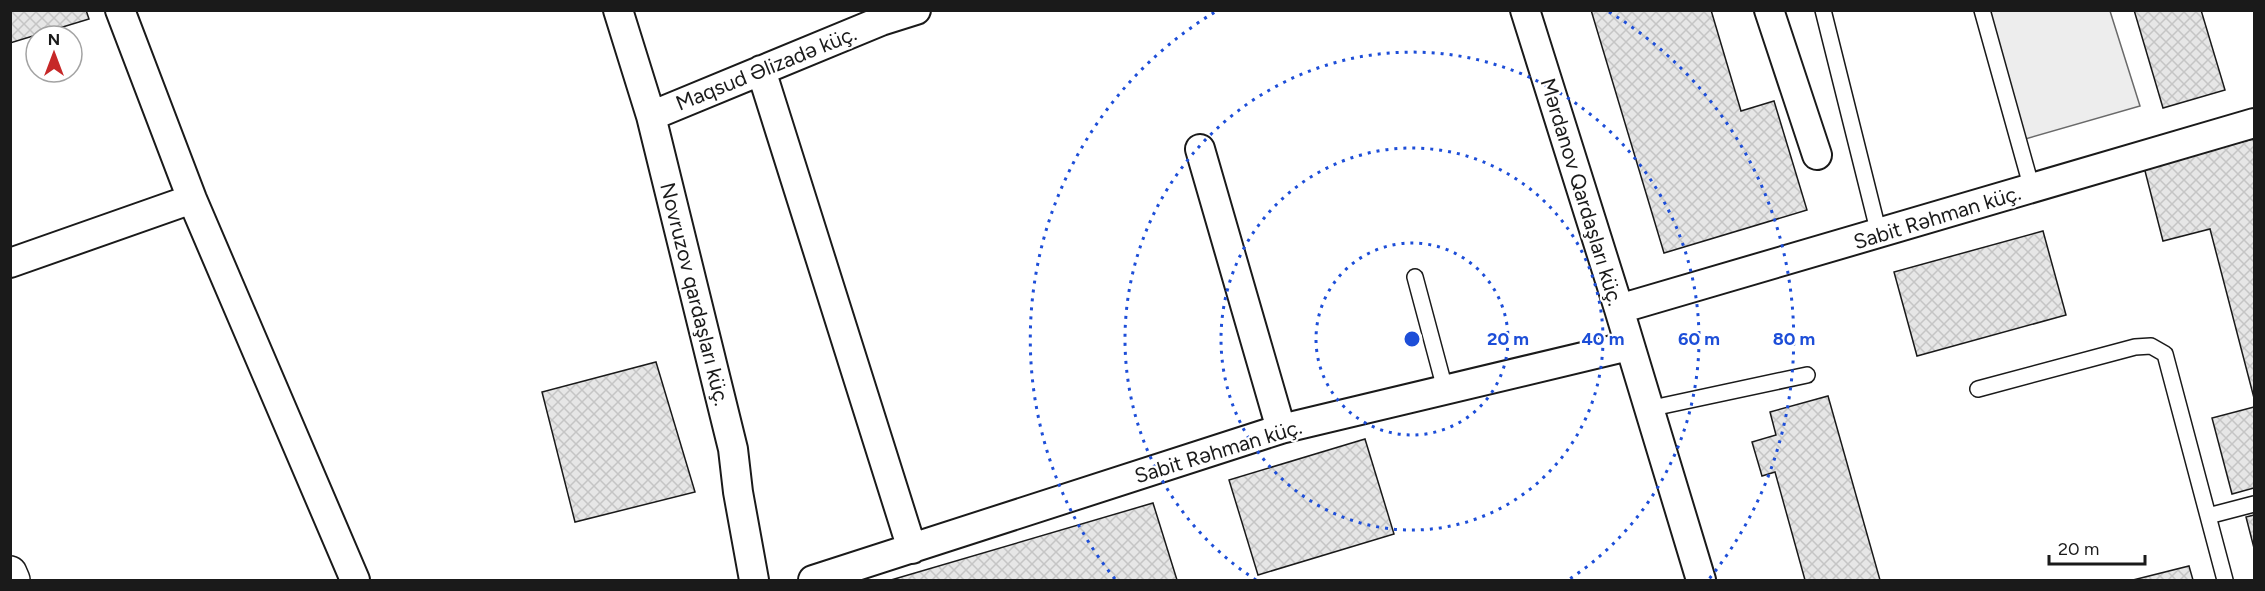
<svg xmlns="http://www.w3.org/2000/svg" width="2265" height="591" font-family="Figtree,sans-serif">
	<defs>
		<pattern id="building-cross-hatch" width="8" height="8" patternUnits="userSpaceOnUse" patternTransform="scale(1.5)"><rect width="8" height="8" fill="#e6e6e6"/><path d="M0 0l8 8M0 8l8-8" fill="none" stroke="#c5c5c5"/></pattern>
	</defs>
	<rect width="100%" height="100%" fill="#fff"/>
	<path fill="#ededed" stroke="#6a6a6a" stroke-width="1.5" d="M1982 11H2110L2140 106 2018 141Z"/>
	<path fill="url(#building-cross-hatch)" stroke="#1a1a1a" stroke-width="1.5" d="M10 10H86L89 19 10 43Z
		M1591 10H1711L1741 111 1774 101 1807 210 1664 253Z
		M2134 10H2201L2225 90 2163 108Z
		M2253 139 2254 142V398L2210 229 2163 241 2144 167Z
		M2043 231 2066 315 1917 356 1894 272Z
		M656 362 695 492 575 522 542 392Z
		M1828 396 1880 580H1804H1805L1775 472 1762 476 1752 442 1776 435 1770 412Z
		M2254 407V488L2232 494 2212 418Z
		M1365 439 1394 534 1258 575 1229 480Z
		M1153 503 1177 580H891Z
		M2254 515V548L2246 517Z
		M2189 566 2193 580H2133Z"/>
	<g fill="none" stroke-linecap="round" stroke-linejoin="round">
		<defs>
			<path id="service" d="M1823 10 1879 234
				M1982 10 2032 189
				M1415 277 1445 389
				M1978 389 2135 347 2151 346 2165 354 2225 580
				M1648 409 1807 375
				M2208 516 2254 504"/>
			<path id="minor" d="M120 10 192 199 355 580
				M618 10 651 116 733 449 738 492 754 580
				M1525 10 1619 309 1701 580
				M1769 10 1817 155
				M761 70 912 549
				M651 116 881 21 916 10
				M1200 149 1281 429
				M10 263 192 199
				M1619 309 2254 123
				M813 580 1281 429 1629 346"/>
			<path id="secondary" d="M10 573 13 580"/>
		</defs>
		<use href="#service" stroke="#1a1a1a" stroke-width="18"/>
		<use href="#minor" stroke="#1a1a1a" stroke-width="32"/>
		<use href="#secondary" stroke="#1a1a1a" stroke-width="36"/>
		<use href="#service" stroke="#fff" stroke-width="15"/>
		<use href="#minor" stroke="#fff" stroke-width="28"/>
		<use href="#secondary" stroke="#fff" stroke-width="33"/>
	</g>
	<g fill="none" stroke="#1d4ed8" stroke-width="3" stroke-dasharray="3 6">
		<circle cx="1412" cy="339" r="96"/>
		<circle cx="1412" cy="339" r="191"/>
		<path d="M1256 580A287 287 0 1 1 1568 580"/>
		<path d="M1115 579A382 382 0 0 1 1215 12M1609 12A382 382 0 0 1 1709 579"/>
	</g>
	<g text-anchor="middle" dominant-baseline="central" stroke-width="4.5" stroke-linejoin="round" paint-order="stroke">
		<g font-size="21" fill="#1a1a1a" stroke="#fff">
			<text transform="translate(766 68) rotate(-22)">Maqsud Əlizadə küç.</text>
			<text transform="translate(1582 192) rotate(73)">Mərdanov Qardaşları küç.</text>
			<text transform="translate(1937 217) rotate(-17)">Sabit Rəhman küç.</text>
			<text transform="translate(695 294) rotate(76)">Novruzov qardaşları küç.</text>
			<text transform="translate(1218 451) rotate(-17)">Sabit Rəhman küç.</text>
		</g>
	</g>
	<circle cx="1412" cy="339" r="9" fill="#1d4ed8" stroke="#fff" stroke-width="3"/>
	<g font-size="18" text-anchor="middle" font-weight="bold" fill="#1d4ed8" stroke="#fff" stroke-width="4.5" stroke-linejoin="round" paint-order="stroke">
		<text x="1508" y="345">20 m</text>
		<text x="1603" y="345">40 m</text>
		<text x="1699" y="345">60 m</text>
		<text x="1794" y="345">80 m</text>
	</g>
	<rect width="2265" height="591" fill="none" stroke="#1a1a1a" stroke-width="24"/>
	<g transform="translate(54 54)"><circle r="28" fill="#ffffff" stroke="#a3a3a3" stroke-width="1.5"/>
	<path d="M0-4.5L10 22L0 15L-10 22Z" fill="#c62828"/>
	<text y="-9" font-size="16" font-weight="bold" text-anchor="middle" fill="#1a1a1a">N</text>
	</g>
	<path d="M2049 555v9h96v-9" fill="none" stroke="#1a1a1a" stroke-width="3"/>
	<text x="2058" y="555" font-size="18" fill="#1a1a1a" stroke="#ffffff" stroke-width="4.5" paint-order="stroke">20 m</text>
</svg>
